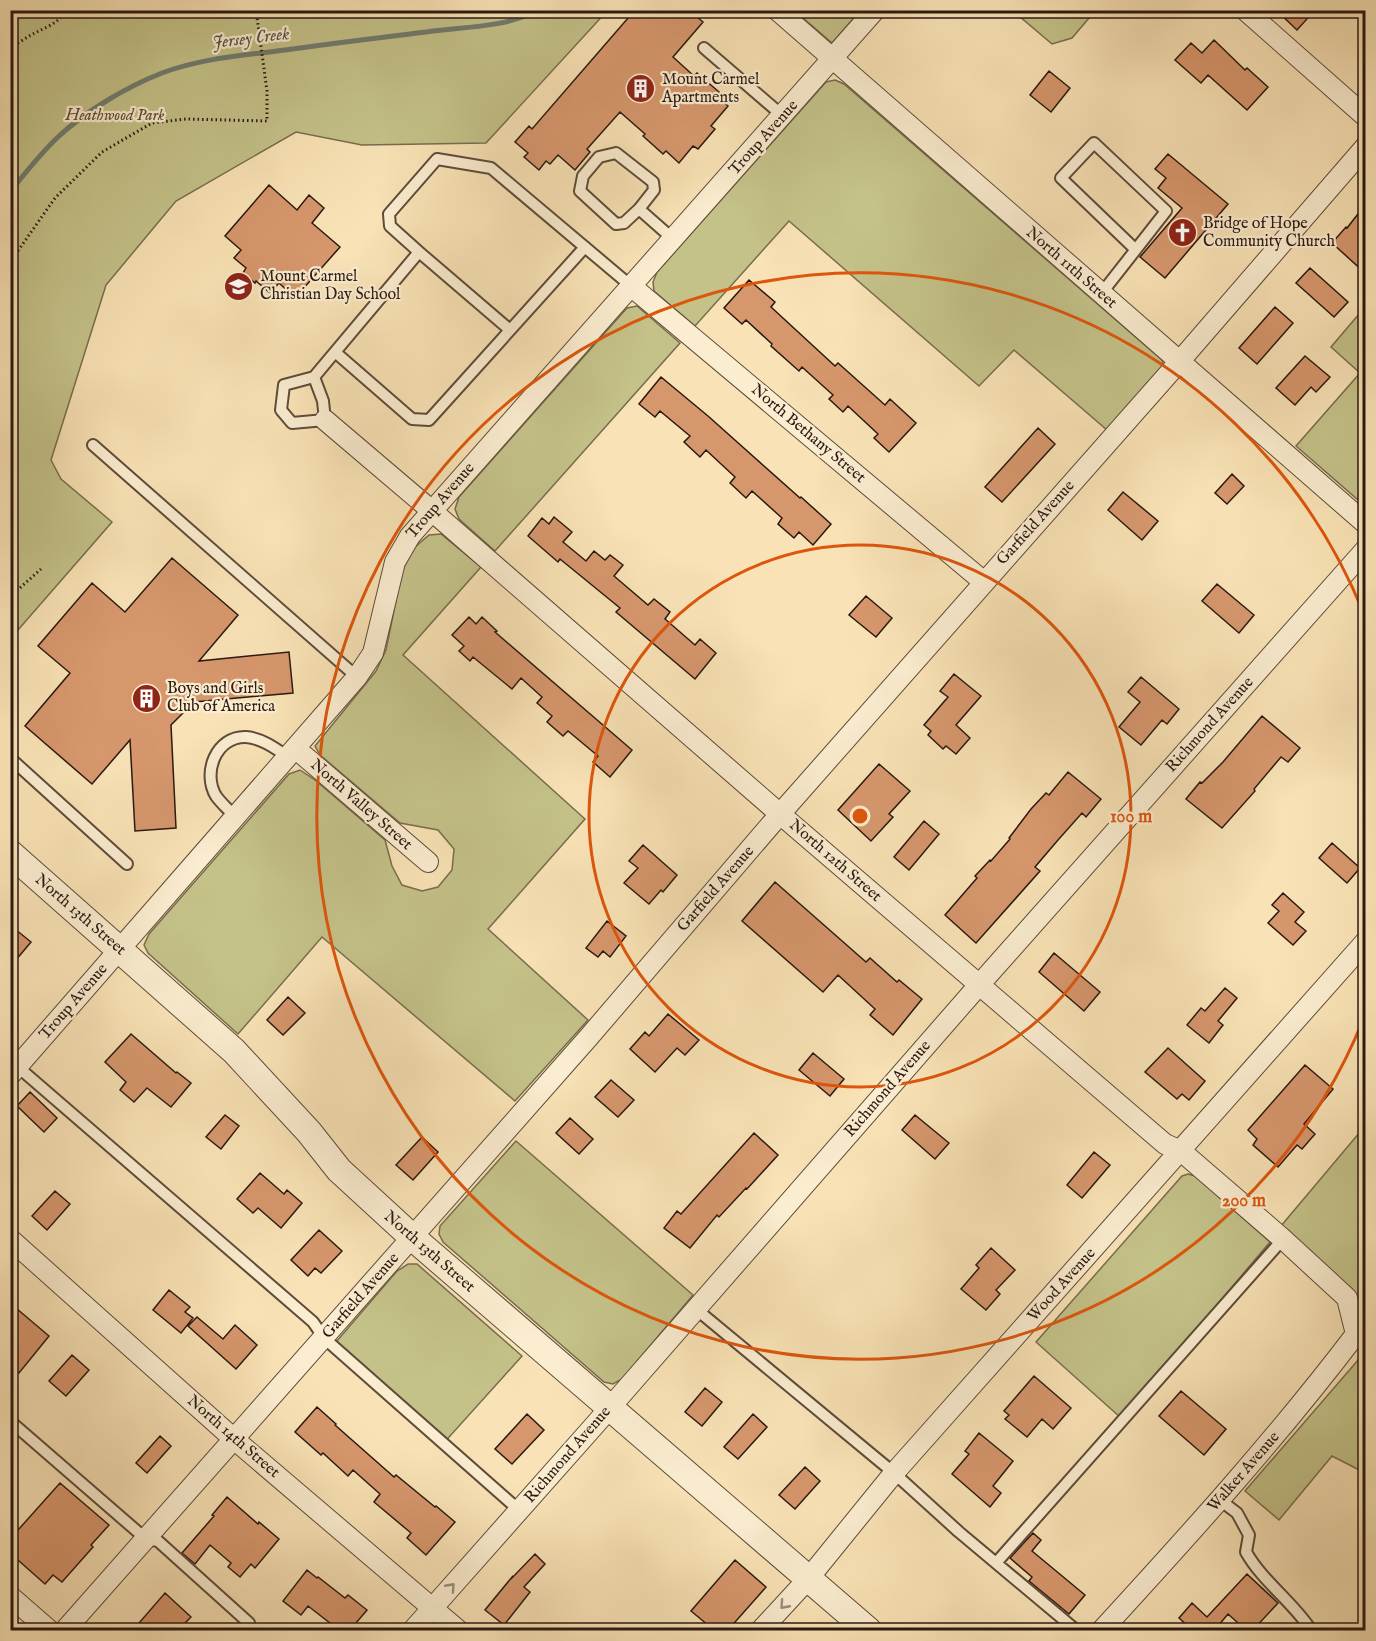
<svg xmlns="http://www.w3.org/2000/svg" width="1376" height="1641" font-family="'IM FELL English',serif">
	<rect width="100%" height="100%" fill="#f9e3b6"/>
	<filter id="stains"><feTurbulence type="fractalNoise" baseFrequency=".00333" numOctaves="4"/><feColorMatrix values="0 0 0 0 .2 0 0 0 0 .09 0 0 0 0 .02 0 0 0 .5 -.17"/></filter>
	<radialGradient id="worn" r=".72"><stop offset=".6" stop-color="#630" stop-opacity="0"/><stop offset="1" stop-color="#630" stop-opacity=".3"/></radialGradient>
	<path fill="#c4c289" stroke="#776d4e" stroke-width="1.5" d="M11 10 607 11 486 143 362 145 296 132 176 201 106 285 51 460 61 479 112 522 11 638Z
		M795 11H860L832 43Z
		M1013 11H1095L1072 38 1052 44Z
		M835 80 844 84 1162 360 1164 368 1107 430 1014 350 979 386 789 221 695 326 654 291 653 282 657 272 826 82Z
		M637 306 680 343 495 551 459 519 455 509 459 497 627 308Z
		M1365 307V506L1296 446 1360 373 1331 347Z
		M441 534 481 567 403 655 585 819 488 929 588 1020 515 1101 322 937 238 1034 148 953 144 945 149 934 289 774 300 770 315 780 385 840 392 866 402 885 422 891 438 887 452 870 454 849 438 830 400 823 320 755 315 746 376 671 386 650 402 571 414 548 429 535Z
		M1365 1126V1326L1363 1301 1281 1226Z
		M516 1141 693 1295 622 1379 613 1384 604 1382 443 1242 439 1234 440 1226Z
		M1188 1174 1195 1176 1270 1242 1121 1418 1036 1342 1182 1176Z
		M408 1264H417L522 1356 441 1446 330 1349 397 1271Z
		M1365 1340V1473L1332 1456 1279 1520 1245 1491 1365 1352Z"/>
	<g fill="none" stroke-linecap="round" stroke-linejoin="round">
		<path stroke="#707c70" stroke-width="5" d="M10 192C25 173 40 154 58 137 86 111 126 87 162 73 199 59 238 56 277 51 327 44 377 38 426 32 459 27 508 28 537 10"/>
	</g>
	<path fill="#d7976d" stroke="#2a1812" stroke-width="1.5" d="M635 10H689L703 22 673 57 694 76 697 73 719 92 716 95 728 106 711 126 715 129 698 149 693 146 679 163 666 151 663 154 643 136 645 134 620 112 587 149 590 152 575 170 558 155 550 164 546 161 539 170 524 157 528 153 515 142 529 126 532 129Z
		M1276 10H1315L1297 30Z
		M1214 40 1245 70 1247 68 1268 87 1247 110 1208 75 1201 83 1175 60 1191 43 1202 53Z
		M1049 71 1070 88 1051 112 1030 95Z
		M1168 154 1228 204 1165 278 1140 257 1182 208 1158 188 1166 178 1155 169Z
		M269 185 297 210 309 195 324 208 312 223 340 247 295 298 279 283 270 293 256 281 255 283 243 273 246 268 234 258 241 250 225 236Z
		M1365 205V273L1332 243 1346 227 1347 228Z
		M1310 268 1348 302 1334 317 1296 283Z
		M749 280 775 302 771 307 835 366 838 363 885 405 890 399 916 423 889 452 874 438 878 434 848 406 843 412 829 399 833 395 802 367 799 371 771 346 772 344 746 320 742 324 724 308Z
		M1275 307 1293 323 1257 364 1239 348Z
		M1305 356 1330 377 1316 392 1311 387 1295 405 1276 388Z
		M661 377 708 416 800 498 801 497 831 524 813 545 799 532 794 538 778 524 782 518 752 491 746 498 730 483 735 477 706 450 700 457 684 442 690 436 660 411 655 417 639 404Z
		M1038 428 1055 444 1002 502 985 487Z
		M1232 474 1244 486 1227 504 1215 493Z
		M1123 492 1158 521 1142 540 1108 510Z
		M554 517 572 532 563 542 586 561 594 551 605 560 610 555 623 565 614 576 648 605 654 599 670 612 665 619 695 645 700 639 716 653 695 679 616 612 620 608 560 559 558 562 528 536 542 518 549 524Z
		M172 558 238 615 199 661 289 652 293 693 194 702 171 725 176 828 135 831 130 740 92 784 25 726 70 673 38 646 92 583 125 612Z
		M1217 584 1254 615 1239 633 1202 601Z
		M866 596 892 618 876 637 849 615Z
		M469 617 476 624 482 617 497 631 495 632 632 750 610 777 593 762 598 756 568 731 563 736 547 722 552 716 537 703 542 697 521 678 512 689 473 657 470 661 459 651 464 646 452 635Z
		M954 674 981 696 956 725 970 738 956 754 946 746 943 749 928 735 931 731 924 725 948 697 940 691Z
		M1141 677 1179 709 1167 724 1162 720 1141 745 1119 727 1140 702 1128 692Z
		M1262 716 1300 748 1288 762 1281 757 1254 789 1255 791 1222 828 1186 799 1200 782 1202 783 1223 762Z
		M879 764 910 791 889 814 893 817 871 841 838 810Z
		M1068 772 1101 799 1086 817 1082 813 1058 840 1035 867 1040 871 976 943 945 915 977 878 975 876 990 860 991 861 1010 839 1009 838 1031 809 1046 793 1049 795Z
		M924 821 939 834 909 870 894 857Z
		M1332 843 1360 868 1347 883 1319 858Z
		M643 845 677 875 663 892 661 890 649 904 624 883 638 868 629 861Z
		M775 882 866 962 870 958 897 982 899 980 922 999 893 1035 870 1015 875 1009 838 975 823 992 742 921Z
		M1283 893 1304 912 1295 922 1306 931 1293 945 1268 923 1279 911 1272 905Z
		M607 921 626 936 610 957 603 951 598 957 586 948Z
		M10 925 31 942 10 967Z
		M1054 953 1100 992 1084 1011 1039 972Z
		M1225 988 1237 998 1218 1021 1223 1025 1209 1043 1187 1025 1201 1008 1205 1011Z
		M288 997 305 1013 283 1035 267 1020Z
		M668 1014 699 1040 685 1055 677 1048 655 1072 630 1049 645 1032 649 1036Z
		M131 1034 176 1073 177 1072 191 1083 171 1107 147 1088 134 1102 120 1090 126 1082 105 1062Z
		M1168 1048 1205 1081 1189 1100 1182 1094 1177 1099 1145 1072Z
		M813 1053 844 1079 830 1096 799 1070Z
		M1305 1065 1333 1089 1304 1124 1315 1134 1302 1149 1297 1145 1278 1167 1253 1145 1257 1139 1248 1130Z
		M611 1080 634 1100 618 1117 595 1097Z
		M30 1092 57 1118 44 1132 17 1106Z
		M225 1115 239 1126 221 1149 206 1137Z
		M915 1115 949 1143 935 1159 902 1130Z
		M570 1118 593 1139 579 1154 556 1133Z
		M754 1133 778 1155 747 1189 746 1188 719 1217 717 1215 690 1248 664 1228 677 1211 681 1214Z
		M422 1137 438 1152 413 1180 396 1165Z
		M1094 1152 1110 1165 1082 1198 1067 1185Z
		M260 1173 284 1194 287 1190 302 1203 281 1228 258 1208 253 1213 237 1199Z
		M55 1191 70 1204 47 1230 32 1216Z
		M319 1230 342 1251 321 1273 315 1268 308 1276 291 1260Z
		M991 1248 1015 1270 996 1290 1000 1294 986 1310 961 1289 979 1268 976 1265Z
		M169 1290 190 1307 185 1312 193 1318 181 1333 153 1310Z
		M10 1303 49 1336 19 1373 10 1366Z
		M197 1317 223 1339 235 1325 257 1345 236 1369 188 1326Z
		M72 1355 89 1370 66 1396 49 1381Z
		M1034 1376 1071 1408 1053 1429 1042 1419 1027 1437 1005 1419 1009 1415 1004 1411Z
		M705 1388 722 1402 702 1426 685 1412Z
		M1181 1391 1226 1429 1204 1455 1159 1416Z
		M317 1407 336 1424 335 1425 394 1477 396 1475 435 1507 436 1506 455 1522 426 1555 407 1538 411 1533 374 1502 380 1494 353 1470 348 1476 323 1453 321 1455 295 1432Z
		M527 1414 544 1430 512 1464 495 1449Z
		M753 1414 767 1427 738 1459 724 1447Z
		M979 1433 1013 1461 993 1486 1001 1493 990 1507 952 1474 969 1454 965 1451Z
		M160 1436 171 1446 147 1473 136 1463Z
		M805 1467 820 1481 795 1509 779 1495Z
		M60 1483 109 1525 91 1545 93 1547 62 1582 53 1575 45 1584 10 1553V1539Z
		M227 1497 258 1524 259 1522 279 1539 255 1568 251 1564 240 1577 228 1567 231 1563 210 1545 195 1564 182 1553 214 1516 212 1515Z
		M1033 1533 1041 1540 1032 1551 1085 1595 1069 1614 1029 1581 1032 1577 1010 1558Z
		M535 1554 545 1564 524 1587 530 1592 504 1625 485 1610 512 1577V1578Z
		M735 1560 766 1587 728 1630H714L691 1611Z
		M307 1570 317 1578 318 1577 345 1598 348 1595 367 1610 350 1630H339L308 1606 301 1615 283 1601Z
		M1247 1574 1278 1603 1253 1630H1246L1228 1614 1218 1626 1223 1630H1192L1179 1618 1192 1603 1207 1617Z
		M165 1593 191 1617 178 1630H133Z"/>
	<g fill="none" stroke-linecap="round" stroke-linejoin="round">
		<defs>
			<path id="service" d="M704 48 783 116
				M639 209 654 190 653 182 616 153 599 157 583 176 580 191 616 224 624 223 639 209 673 239
				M419 252 510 330
				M1101 294 1166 211 1094 143 1061 178 1135 249
				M335 352 412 419 429 420 585 247
				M314 377 323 401 325 420 292 423 281 410 284 385 314 377 419 252 390 226 389 214 437 159 491 168 631 286
				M93 445 357 677
				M10 758 127 864
				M235 817C229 810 221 803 216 796 202 773 216 736 246 737 261 738 275 748 288 757
				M18 1067 313 1322 324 1338 519 1510
				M696 1309 894 1473 959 1532 1076 1630
				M10 1421 146 1539 158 1541 249 1623 244 1630
				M1220 1500 1237 1513 1249 1535 1246 1552C1263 1582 1293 1602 1311 1630
				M996 1563 1283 1239"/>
			<path id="minor" d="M777 10 1366 524
				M1245 10 1366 117
				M631 286 984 582
				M325 420 432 511 780 814 1165 1144 1181 1151 1283 1239 1347 1298 1356 1334C1277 1438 1190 1534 1102 1630
				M295 748 428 862
				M10 1075 357 677 373 653 395 562 410 536 875 10
				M10 1239 235 1440 458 1630
				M10 1596 49 1630
				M65 1630 588 1038 780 814 1179 362 1366 146
				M413 1630 593 1427 979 985 1366 549
				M761 1630 808 1579 894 1473 1366 941"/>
			<path id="tertiary" d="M10 853 234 1051 309 1132 339 1170 413 1238 868 1630"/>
		</defs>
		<use href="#service" stroke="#5e4b3b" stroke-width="14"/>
		<use href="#minor" stroke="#5e4b3b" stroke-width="22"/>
		<use href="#tertiary" stroke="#5e4b3b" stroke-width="28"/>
		<path stroke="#2a1812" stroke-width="3" stroke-dasharray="1.5 3" stroke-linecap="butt" d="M10 48C17 44 24 39 31 35 43 28 59 24 66 10
			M10 267 15 255 55 198 102 152 152 123 186 119 267 121V91L256 10
			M10 597 41 569"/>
		<use href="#service" stroke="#fbedd0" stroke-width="10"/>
		<use href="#minor" stroke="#fbedd0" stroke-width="20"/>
		<use href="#tertiary" stroke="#fbedd0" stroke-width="26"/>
	</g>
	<defs><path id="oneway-chevron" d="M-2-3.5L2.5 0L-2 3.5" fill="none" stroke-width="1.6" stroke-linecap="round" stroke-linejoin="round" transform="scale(1.5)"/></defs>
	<g stroke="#9d8d7a">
		<use href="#oneway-chevron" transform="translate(451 1587) rotate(-48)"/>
		<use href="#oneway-chevron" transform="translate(784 1605) rotate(132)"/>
	</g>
	<g fill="none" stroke="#de560c" stroke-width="3">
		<circle cx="860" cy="816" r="271"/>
		<path d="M1365 1015A543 543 0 1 1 1365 617"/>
	</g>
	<defs>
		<symbol id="building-disc" viewBox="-11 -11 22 22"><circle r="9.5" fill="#8f2418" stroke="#fbedd0"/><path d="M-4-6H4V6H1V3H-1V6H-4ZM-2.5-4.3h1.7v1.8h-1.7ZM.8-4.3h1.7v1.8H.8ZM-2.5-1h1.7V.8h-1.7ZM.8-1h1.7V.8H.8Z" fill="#fff"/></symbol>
		<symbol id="church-disc" viewBox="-11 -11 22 22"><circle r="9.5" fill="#8f2418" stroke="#fbedd0"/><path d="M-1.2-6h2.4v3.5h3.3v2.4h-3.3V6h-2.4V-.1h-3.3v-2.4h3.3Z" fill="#fff"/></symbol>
		<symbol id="school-disc" viewBox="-11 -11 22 22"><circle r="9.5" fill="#8f2418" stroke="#fbedd0"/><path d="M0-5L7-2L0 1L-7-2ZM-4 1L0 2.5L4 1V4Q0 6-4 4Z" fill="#fff"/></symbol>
	</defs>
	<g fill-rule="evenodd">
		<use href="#building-disc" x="624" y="72" width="33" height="33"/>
		<use href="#church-disc" x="1166" y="216" width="33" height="33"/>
		<use href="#school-disc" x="222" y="270" width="33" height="33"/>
		<use href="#building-disc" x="130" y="682" width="33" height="33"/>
	</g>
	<g text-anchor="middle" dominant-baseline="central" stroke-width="4.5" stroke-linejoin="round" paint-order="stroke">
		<g font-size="16" fill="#2a1812" stroke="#fbedd0" text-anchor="start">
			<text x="662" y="80">Mount Carmel<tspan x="662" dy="18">Apartments</tspan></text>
			<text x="1203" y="224">Bridge of Hope<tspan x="1203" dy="18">Community Church</tspan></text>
			<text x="260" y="277">Mount Carmel<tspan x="260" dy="18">Christian Day School</tspan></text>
			<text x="167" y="689">Boys and Girls<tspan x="167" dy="18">Club of America</tspan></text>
		</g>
		<g font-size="16" font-style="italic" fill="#584b36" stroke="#fbedd0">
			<text x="115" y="116">Heathwood Park</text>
		</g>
		<g font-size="16" fill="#2a1812" stroke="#fbedd0">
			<text transform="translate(764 138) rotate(-48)">Troup Avenue</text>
			<text transform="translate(1071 268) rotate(41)">North 11th Street</text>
			<text transform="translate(808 434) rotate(40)">North Bethany Street</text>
			<text transform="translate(441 501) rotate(-49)">Troup Avenue</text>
			<text transform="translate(1036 523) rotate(-48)">Garfield Avenue</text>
			<text transform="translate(1210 725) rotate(-48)">Richmond Avenue</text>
			<text transform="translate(361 805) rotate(41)">North Valley Street</text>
			<text transform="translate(835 861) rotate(41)">North 12th Street</text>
			<text transform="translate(716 889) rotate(-49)">Garfield Avenue</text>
			<text transform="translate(80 915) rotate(41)">North 13th Street</text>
			<text transform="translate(74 1002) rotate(-49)">Troup Avenue</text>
			<text transform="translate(888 1089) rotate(-49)">Richmond Avenue</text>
			<text transform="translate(429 1252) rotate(41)">North 13th Street</text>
			<text transform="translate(1062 1285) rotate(-48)">Wood Avenue</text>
			<text transform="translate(361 1296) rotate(-49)">Garfield Avenue</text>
			<text transform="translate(233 1437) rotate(41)">North 14th Street</text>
			<text transform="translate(568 1455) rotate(-49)">Richmond Avenue</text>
			<text transform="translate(1244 1472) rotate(-49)">Walker Avenue</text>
		</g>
		<g font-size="18" font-style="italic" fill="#535249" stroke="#fbedd0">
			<text transform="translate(251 39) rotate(-7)">Jersey Creek</text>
		</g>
	</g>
	<circle cx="860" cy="816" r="9" fill="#de560c" stroke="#fbedd0" stroke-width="3"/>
	<g font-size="18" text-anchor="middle" font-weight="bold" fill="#de560c" stroke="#fbedd0" stroke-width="4.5" stroke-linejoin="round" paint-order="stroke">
		<text x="1131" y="822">100 m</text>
		<text x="1244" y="1206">200 m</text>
	</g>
	<rect width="1376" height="1641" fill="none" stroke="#f9e3b6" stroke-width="36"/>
	<rect x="12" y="12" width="1352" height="1617" fill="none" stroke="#2a1812" stroke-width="3"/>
	<rect x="18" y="18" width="1340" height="1605" fill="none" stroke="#2a1812" stroke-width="1.5"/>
	<rect width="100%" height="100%" filter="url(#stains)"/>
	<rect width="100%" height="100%" fill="url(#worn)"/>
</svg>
